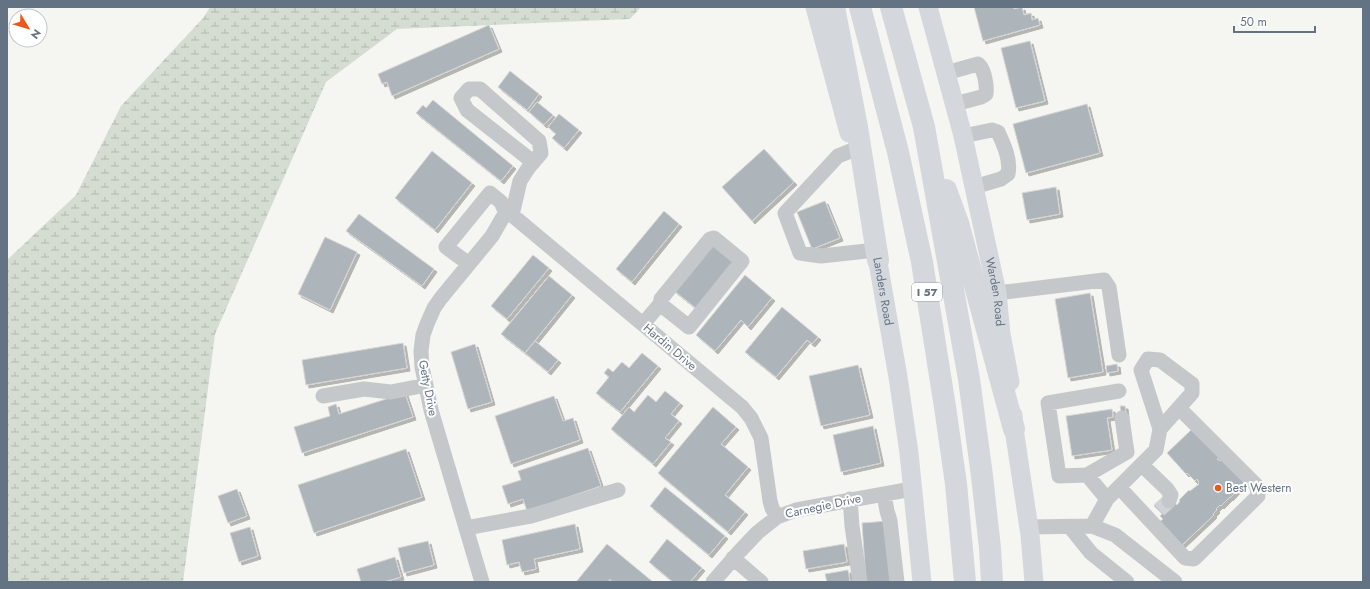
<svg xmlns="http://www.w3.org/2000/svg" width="1370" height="589" font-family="Jost,sans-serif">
	<defs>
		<pattern id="wetland-marsh" width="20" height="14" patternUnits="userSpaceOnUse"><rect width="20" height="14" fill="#d5ddd2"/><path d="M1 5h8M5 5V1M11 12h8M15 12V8" fill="none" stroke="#b0b8b0"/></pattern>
		<filter id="shadow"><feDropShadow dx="3" dy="3" stdDeviation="0" flood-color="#0004"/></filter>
	</defs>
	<rect width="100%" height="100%" fill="#f5f5f1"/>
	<path fill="url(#wetland-marsh)" d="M210 7H641L630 19 397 29 326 82 215 334 183 582H7V260L76 195 121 106 204 17Z"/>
	<path fill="#adb4ba" stroke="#d6d6d4" filter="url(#shadow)" d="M974 7H1014V9L1022 7 1024 15 1031 13 1032 20 1038 18 1040 25 983 41Z
		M489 25 499 49 392 96 387 82 382 84 378 74Z
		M1030 41 1045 101 1016 108 1001 48Z
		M510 71 539 94 527 110 498 87Z
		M433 100 513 166 501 181 416 113 423 105 426 108Z
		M537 102 553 115 544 125 529 112Z
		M1087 104 1100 153 1026 173 1013 124Z
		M559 114 579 130 564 148 552 138 556 134 548 127Z
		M764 149 794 182 752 221 722 187Z
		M432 151 472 183 435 230 395 198Z
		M1056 187 1060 214 1027 220 1022 193Z
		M825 201 840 238 812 249 797 212Z
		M664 211 679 224 632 282 616 269Z
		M359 214 434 269 422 286 346 231Z
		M325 237 357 252 330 310 298 294Z
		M713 242 736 261 697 309 673 290Z
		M533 255 549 268 507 319 491 306Z
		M745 275 772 298 748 327 741 320 715 351 696 335Z
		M549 276 572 295 525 353 501 334Z
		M1090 293 1103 372 1068 378 1055 299Z
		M782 307 818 337 812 344 807 340 776 377 745 352Z
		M535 341 558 360 548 372 525 353Z
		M403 343 407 368 306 385 302 360Z
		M475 344 492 402 468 409 451 352Z
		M642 353 658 366 620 412 596 393 609 377 604 373 608 368 613 372 622 362 629 368Z
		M1117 364 1118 371 1107 373 1106 366Z
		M858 365 870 415 821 426 809 376Z
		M665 391 680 403 671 414 679 421 665 438 671 442 653 464 611 429 629 407 634 412 648 395 656 402Z
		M405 393 413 417 302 453 294 427 330 416 328 407 336 404 339 414Z
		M554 396 563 421 573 418 580 440 511 464 495 416Z
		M1120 406H1125L1126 415 1122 416Z
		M713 407 736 427 721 444 748 467 725 495 745 512 728 532 658 473Z
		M1112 409 1113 417 1107 418 1112 450 1072 456 1066 416Z
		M873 426 881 463 841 472 833 435Z
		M1191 430 1219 457 1217 459 1220 461 1221 460 1244 483 1230 498V497L1221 506 1220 505 1216 509 1217 510 1213 514 1214 515 1181 546 1158 523 1163 519 1160 516 1162 514 1154 506 1164 496 1177 505 1180 501 1179 500 1189 490 1190 491 1199 484 1198 483 1199 482 1197 479 1195 481 1187 473 1186 474 1167 453Z
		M588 448 601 486 527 511 523 499 508 504 502 486 521 480 518 471Z
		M406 449 422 497 314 533 298 485Z
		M665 487 725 536 709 555 650 506Z
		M237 489 247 516 228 523 218 496Z
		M887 521 891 582H866L862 523Z
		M575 524 580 549 534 559 536 569 522 572 519 562 507 565 502 540Z
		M250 527 258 556 239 562 230 533Z
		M667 539 702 568 690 582H673L649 562Z
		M428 541 434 565 404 573 398 548Z
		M607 544 653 582H613L610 579 608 582H576Z
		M844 544 847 562 806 569 803 551Z
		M395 557 401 577 384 582H361L357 569Z
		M848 570 850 582H827L825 574Z"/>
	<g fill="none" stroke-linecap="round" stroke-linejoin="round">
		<path stroke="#d0d4d6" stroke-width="15" stroke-dasharray="15 8" stroke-linecap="butt" d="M1159 510 1169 501"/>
		<path stroke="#c5c8cb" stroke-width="15" d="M946 73 978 64C985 70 987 86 986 94L981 97 955 104
			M963 136 992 130 998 132C1004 145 1011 160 1008 174L1001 179 974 187
			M853 150 838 156 785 213 800 253 821 256 876 250
			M507 215H512L742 407 751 418 761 438 770 501 772 508 777 517
			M512 215 520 181 529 167 541 153 539 141 480 89H469L461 98 467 110 533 162
			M469 264 446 247 490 193 501 202 507 215
			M997 293 1104 280 1109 287 1119 355
			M643 324 660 304 689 327 742 261 714 238 710 239 661 299 660 304
			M323 396 364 389 391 392 426 385
			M1142 465 1167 489 1171 495 1169 501
			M1087 475 1127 452 1122 418
			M1119 487 1185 558 1194 559 1258 496 1257 486 1179 408
			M884 494 887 511 890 521 897 582
			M850 499 852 526 860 582
			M1107 499 1087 475 1059 476 1048 403 1119 391
			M1092 526 1107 499 1156 450 1160 429 1141 370 1148 359 1160 360 1192 384V393L1160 429
			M1029 527 1092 526 1115 535 1175 582
			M1070 527 1091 553 1127 582
			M466 528 531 516 618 490
			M733 558 761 582
			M482 582 431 410 422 367 421 351 423 335 427 324 434 308 441 298 492 236 503 217 507 215
			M713 582 739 552 757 533 777 517 796 510 912 489"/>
		<g stroke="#d4d8dc" stroke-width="19">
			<path d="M815 7 849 133"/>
			<path id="s1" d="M928 7 963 136 997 293 1001 334 1010 382"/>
			<path id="s2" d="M875 245 898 377 909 453 922 582"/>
			<path d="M1013 415 1014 429 1030 535 1034 582"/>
		</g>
		<path stroke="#d4d8dc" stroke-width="22" d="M834 7 857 127 878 260
			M860 7 898 152 922 262 945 407 956 484 965 582
			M891 7 924 127 969 379 982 476 990 548 992 582
			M946 190 958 223 1014 429"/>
	</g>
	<circle fill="#eb571c" stroke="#fff" stroke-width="1.5" cx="1218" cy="488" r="4"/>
	<g text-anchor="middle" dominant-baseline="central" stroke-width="4" stroke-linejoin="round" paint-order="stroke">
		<rect fill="#fff" stroke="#929da9" stroke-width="1" x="912" y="283" width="30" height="18" rx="3"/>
		<g font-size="11" font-weight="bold" fill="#637384">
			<text x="927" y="292">I 57</text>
		</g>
		<g font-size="12" fill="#637384" stroke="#fff">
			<text stroke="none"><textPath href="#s2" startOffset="47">Landers Road</textPath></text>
			<text stroke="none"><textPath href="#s1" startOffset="293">Warden Road</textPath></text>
			<text transform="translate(670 347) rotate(40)">Hardin Drive</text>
			<text transform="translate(428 388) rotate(79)">Getty Drive</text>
			<text transform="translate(823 506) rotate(-12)">Carnegie Drive</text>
		</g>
		<g font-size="12" fill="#637384" stroke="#fff" text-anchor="start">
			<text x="1226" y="488">Best Western</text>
		</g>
	</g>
	<rect width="1370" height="589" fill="none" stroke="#637384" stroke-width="16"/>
	<g transform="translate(28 28) rotate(128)"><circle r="19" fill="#ffffff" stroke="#c1c7ce"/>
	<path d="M0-3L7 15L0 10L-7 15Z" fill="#eb571c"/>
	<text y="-6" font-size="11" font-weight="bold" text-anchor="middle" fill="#637384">N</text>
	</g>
	<path d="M1234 26v6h81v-6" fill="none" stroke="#637384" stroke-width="2"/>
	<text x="1240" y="26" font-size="12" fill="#637384" stroke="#ffffff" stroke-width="3" paint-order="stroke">50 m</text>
</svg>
